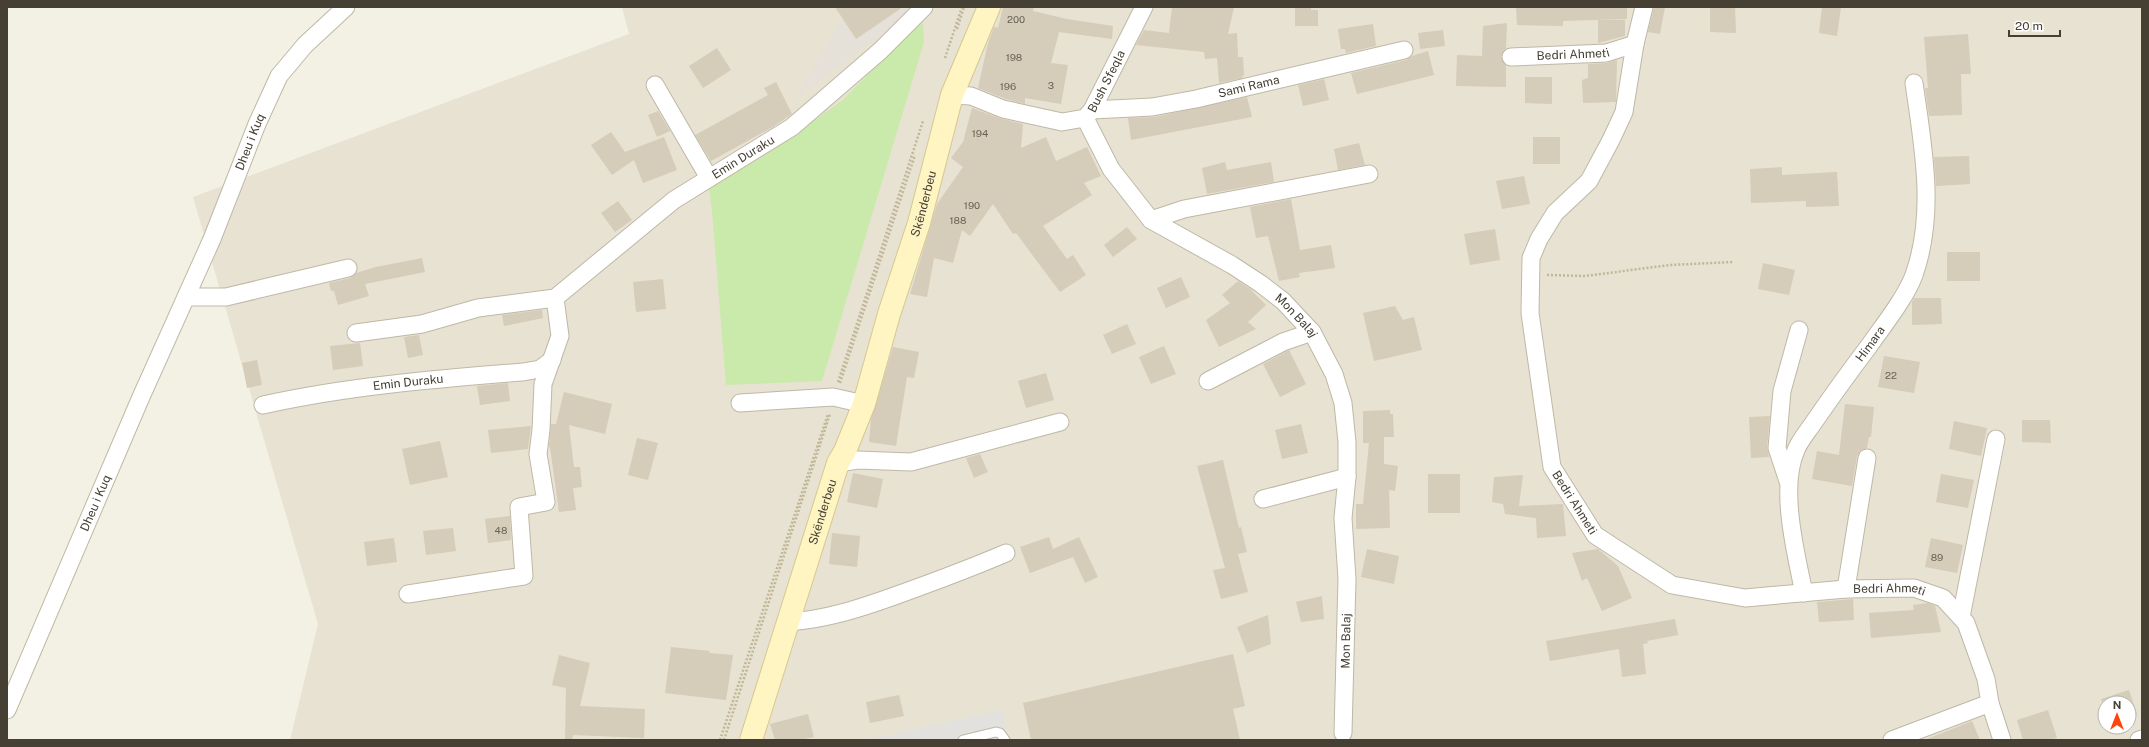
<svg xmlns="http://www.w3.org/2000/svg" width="2149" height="747" font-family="'Public Sans',sans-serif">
	<rect width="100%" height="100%" fill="#f3f0e4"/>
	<path fill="#e7e2d2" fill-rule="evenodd" d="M622 7H2142V740H290L318 624 193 197 629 34ZM2105 703H2129V727H2105Z"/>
	<path fill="#e5e1d9" d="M848 7H917L795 99Z"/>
	<path fill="#c9eaaa" d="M923 22 924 42 822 381 726 385 712 211 709 187 759 159 843 100 886 56Z"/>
	<path fill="#e3e1dd" d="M1002 710 1009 740H866Z"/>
	<path fill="#d5ccb9" d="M835 7H903L856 39Z
		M1003 7H1034L1033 11 1067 19 1113 26 1112 39 1059 32 1051 63 1068 65 1061 104 1025 98V104L1006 99 978 88 988 43 994 27 998 28Z
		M1172 7H1234L1228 34 1237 33 1238 57H1243L1244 75 1242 76 1243 78 1219 83 1217 58 1205 59 1204 52 1136 45 1144 30 1169 33Z
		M1295 7H1311V10H1318V26H1295Z
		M1516 7H1627V19L1563 21V26L1517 25Z
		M1654 7H1665L1660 34 1648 32Z
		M1710 7H1735L1736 33 1710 32Z
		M1822 7H1841L1837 36 1819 33Z
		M1598 20H1625V36L1598 43Z
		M1507 23 1506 48 1501 57 1506 66V87L1456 86 1457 55 1482 56 1483 26Z
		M1373 24 1376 46 1346 53 1345 49H1341L1338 29Z
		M1443 30 1445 46 1420 49 1418 33Z
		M1968 34 1971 74H1961L1962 115 1929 116 1925 88H1928L1924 37Z
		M717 48 731 70 703 88 689 66Z
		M1428 51 1434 75 1357 94 1351 73 1406 60 1412 56Z
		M1617 60 1616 102 1583 103 1582 80 1588 78V64L1607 63Z
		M1525 77H1552V104L1525 103Z
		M1324 79 1329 100 1303 106 1298 85Z
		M776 82 792 114 771 128 711 161 695 135 768 95 764 88Z
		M1247 97 1252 117 1131 140 1128 118 1154 117Z
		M972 108 999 118 1023 124 1021 148 1046 137 1056 161 1087 147 1101 176 1084 183 1092 195 1043 226 1067 259 1073 255 1086 275 1060 292 1016 233 1013 234 993 204 970 236 962 230 953 263 934 258 927 297 910 294 937 204 963 167 951 158 963 142Z
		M658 111 670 131 657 137 648 115Z
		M611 132 625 152 664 137 677 170 643 183 634 160 612 175 591 145Z
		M1533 137H1560V164H1533Z
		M1359 143 1365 165 1338 170 1334 149Z
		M1969 156 1970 184 1936 186 1934 157Z
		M1225 162 1227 170 1271 162 1274 182 1207 194 1202 168Z
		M1782 167V175L1837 172 1839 206 1806 207V201L1751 203 1750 169Z
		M1524 176 1530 204 1502 209 1496 181Z
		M1291 199 1300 250 1331 245 1335 268 1299 273 1300 277 1279 281 1268 236 1256 238 1250 207Z
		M618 201 632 220 615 232 601 213Z
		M1127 227 1137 239 1113 257 1104 245Z
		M1495 229 1500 260 1470 265 1464 234Z
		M1947 252H1980V281H1947Z
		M422 258 425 272 365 284 369 296 338 305 334 291H331L329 283 350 278 356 273 376 267Z
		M1763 263 1795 270 1789 295 1758 289Z
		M1181 277 1190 297 1166 308 1157 288Z
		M663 279 666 309 636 312 633 282Z
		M1238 281 1250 289 1266 305 1248 322 1256 329 1219 347 1206 320 1230 303 1222 295Z
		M1914 298H1941L1942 324 1912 325V302Z
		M1395 306 1403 320 1414 317 1422 350 1374 361 1363 313Z
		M542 310 543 318 504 326 502 315Z
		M1127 324 1136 344 1112 354 1103 335Z
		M419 335 423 355 408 358 404 337Z
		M360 343 363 366 333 370 330 346Z
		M1164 346 1176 374 1151 384 1139 357Z
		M893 347 919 352 914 378 907 377 896 446 869 442 871 419Z
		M1289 350 1306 384 1280 397 1263 364Z
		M1884 356 1920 362 1914 393 1878 387Z
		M257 360 262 385 247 388 242 363Z
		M1046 373 1054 400 1026 408 1018 381Z
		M508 383 510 401 480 405 477 386Z
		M564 392 612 404 605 434 569 425 574 467H580L582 487 573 488 576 510 559 512 550 447H549L551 424H556Z
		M1845 404 1874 407 1871 437H1869L1867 448 1860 451 1857 456 1852 486 1812 479 1817 451 1839 455Z
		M1390 410V414H1393L1394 437H1384V464L1398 466 1395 491 1389 490 1390 528 1356 529V504H1363L1369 443H1363V411Z
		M1770 416 1767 447 1769 457 1751 458 1749 417Z
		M2022 420H2050L2051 443 2022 442Z
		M1954 421 1987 428 1981 456 1949 449Z
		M1301 424 1308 453 1282 459 1275 430Z
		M531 426 528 449 491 453 488 430Z
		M637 438 658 443 648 480 628 475Z
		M440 441 448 477 410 485 402 449Z
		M980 454 988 472 974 478 966 458Z
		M1223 460 1239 528 1241 527 1247 552 1238 554 1248 592 1221 599 1213 570 1225 568 1197 466Z
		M853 473 883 479 877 508 847 502Z
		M1428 474H1460V513H1428Z
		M1941 474 1974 480 1968 508 1936 502Z
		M1523 475 1519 506 1563 504 1566 536 1537 538 1536 518 1505 514 1503 504 1492 502 1494 477Z
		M510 516 511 540 488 543 485 519Z
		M453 528 456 551 426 555 423 531Z
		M832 533 860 536 857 567 829 564Z
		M1049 537 1053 549 1079 537 1098 577 1085 583 1073 557 1030 573 1020 547Z
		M394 538 397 562 367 566 364 542Z
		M1931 538 1963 545 1957 573 1925 567Z
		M1367 549 1399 556 1394 584 1361 577Z
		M1598 549 1618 566 1632 598 1602 611 1587 578 1582 581 1572 553Z
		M1322 596 1324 619 1301 622 1296 602Z
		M1853 599 1854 620 1819 622 1817 602Z
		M1928 603 1935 606 1941 632 1871 638 1869 613 1914 610 1913 605Z
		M1268 615 1271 644 1247 653 1237 627Z
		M1675 619 1678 635 1647 641 1648 643 1643 644 1646 674 1622 677 1619 649 1550 661 1546 641Z
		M671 647 710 651 709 653 733 655 726 700 665 693Z
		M1233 654 1245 706 1233 709 1240 740H1031L1023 703Z
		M559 655 590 663 580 706 645 709 644 738 573 735 572 740H565L566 688 552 685Z
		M2129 690 2137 714 2129 717V703H2105V711L2101 699Z
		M899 695 904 716 870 723 866 702Z
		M2048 710 2057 738 2049 740H2023L2017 720Z
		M808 714 814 737 800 740H775L770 724Z
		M1972 721 1980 740H1927V739Z"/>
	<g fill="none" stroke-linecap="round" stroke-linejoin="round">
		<defs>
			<path id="lane" d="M963 740 996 732 1000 733 1005 740"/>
			<g id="street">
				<path id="s1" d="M1644 7 1635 44 1624 112 1611 140 1589 181 1555 213 1539 239 1531 258 1530 313 1552 467 1595 535 1672 585 1745 598 1846 589 1914 588 1943 598 1966 623 1986 679 1990 703 2002 740"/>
				<path id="s2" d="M1511 57 1606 53 1635 44"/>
				<path d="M655 85 709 178"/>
				<path id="s3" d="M952 95 971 96 1003 109 1062 122 1085 118 1092 110 1144 7"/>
				<path id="s4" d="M1092 110 1152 107 1196 99 1404 50"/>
				<path id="s5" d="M1085 118 1111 169 1151 220 1232 265 1261 284 1283 301 1312 332 1334 374 1343 403 1347 442V477L1343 518 1347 579 1343 733"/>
				<path d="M1151 220 1184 209 1369 174"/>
				<path d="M186 297H226L348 268"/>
				<path id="s6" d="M356 333 422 324 478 308 555 298 674 200 792 127 880 51 924 7"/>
				<path d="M1208 381 1283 342 1312 332"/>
				<path d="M740 403 833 397 864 404"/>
				<path id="s7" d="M263 405C348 386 436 379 523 372L540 369 552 360"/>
				<path d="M838 463 858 460 911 462 1060 422"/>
				<path d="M1788 481 1777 448 1782 391 1799 330"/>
				<path d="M1263 499 1347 477"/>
				<path d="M1846 589 1867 458"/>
				<path id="s8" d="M1804 593C1796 554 1779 488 1796 450 1800 440 1808 431 1814 422 1832 396 1850 371 1869 346 1883 326 1906 297 1914 275 1936 213 1923 146 1914 83"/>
				<path d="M408 594 524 576 519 507 546 502 538 454 541 430 543 384 560 336 555 298"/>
				<path d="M1961 617 1996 439"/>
				<path d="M787 622C826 620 864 607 900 594 936 581 971 568 1006 553"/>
				<path id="s9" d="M7 710 141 397 212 239 257 124 279 76 305 45 346 7"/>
				<path d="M1892 740 1990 703"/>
				<path d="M2139 740 2142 739"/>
			</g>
			<g id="secondary">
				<path id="s10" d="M751 740 838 463 845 451 864 404 889 314 919 223 952 95 989 7"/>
			</g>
		</defs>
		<use href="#lane" stroke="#bfb8a6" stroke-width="11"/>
		<use href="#street" stroke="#bfb8a6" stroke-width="19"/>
		<use href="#secondary" stroke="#d6c891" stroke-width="24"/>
		<path stroke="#c1b697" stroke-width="2.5" stroke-dasharray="2 2" stroke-linecap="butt" d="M957 29 964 7
			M945 58 962 7
			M1547 275 1585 276 1670 265 1733 262
			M838 382 923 121
			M840 383 915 155
			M720 740 828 414
			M724 740 830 414"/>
		<use href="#lane" stroke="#fff" stroke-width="9"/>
		<use href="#street" stroke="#fff" stroke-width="17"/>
		<use href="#secondary" stroke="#fff5c2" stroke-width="22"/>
	</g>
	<g text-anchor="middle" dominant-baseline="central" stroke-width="4" stroke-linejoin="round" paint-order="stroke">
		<g font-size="10" fill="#6a6355">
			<text x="1016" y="19">200</text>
			<text x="1014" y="57">198</text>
			<text x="1051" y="85">3</text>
			<text x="1008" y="86">196</text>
			<text x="980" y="133">194</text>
			<text x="972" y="205">190</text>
			<text x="958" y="220">188</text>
			<text x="1891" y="375">22</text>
			<text x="501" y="530">48</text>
			<text x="1937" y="557">89</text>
		</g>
		<g font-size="12" fill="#464034" stroke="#fff">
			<text stroke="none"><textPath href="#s2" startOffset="62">Bedri Ahmeti</textPath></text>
			<text stroke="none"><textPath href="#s3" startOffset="180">Bush Sfeqla</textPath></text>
			<text stroke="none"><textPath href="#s4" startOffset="159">Sami Rama</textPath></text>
			<text stroke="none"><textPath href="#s9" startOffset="618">Dheu i Kuq</textPath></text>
			<text stroke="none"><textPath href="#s6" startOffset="438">Emin Duraku</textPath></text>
			<text stroke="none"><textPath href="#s10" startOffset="564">Skënderbeu</textPath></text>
			<text stroke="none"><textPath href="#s5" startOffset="297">Mon Balaj</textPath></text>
			<text stroke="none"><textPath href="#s8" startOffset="275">Himara</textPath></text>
			<text stroke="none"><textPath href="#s7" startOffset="147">Emin Duraku</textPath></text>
			<text stroke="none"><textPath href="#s1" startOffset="535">Bedri Ahmeti</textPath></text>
			<text stroke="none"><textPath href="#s9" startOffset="225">Dheu i Kuq</textPath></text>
			<text stroke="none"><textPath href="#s10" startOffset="239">Skënderbeu</textPath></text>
			<text stroke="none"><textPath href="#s1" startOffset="884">Bedri Ahmeti</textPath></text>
			<text transform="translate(1346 641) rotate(-89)">Mon Balaj</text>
		</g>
	</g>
	<rect width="2149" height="747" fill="none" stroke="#464034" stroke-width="16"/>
	<g transform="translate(2117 715)"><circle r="19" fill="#ffffff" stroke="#b5b3ae"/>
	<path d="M0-3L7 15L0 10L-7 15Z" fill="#ff450f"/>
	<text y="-6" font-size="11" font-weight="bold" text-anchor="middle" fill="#464034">N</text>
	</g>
	<path d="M2009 30v6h51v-6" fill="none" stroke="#464034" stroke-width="2"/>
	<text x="2015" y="30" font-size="12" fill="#464034" stroke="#ffffff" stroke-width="3" paint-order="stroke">20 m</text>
</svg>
